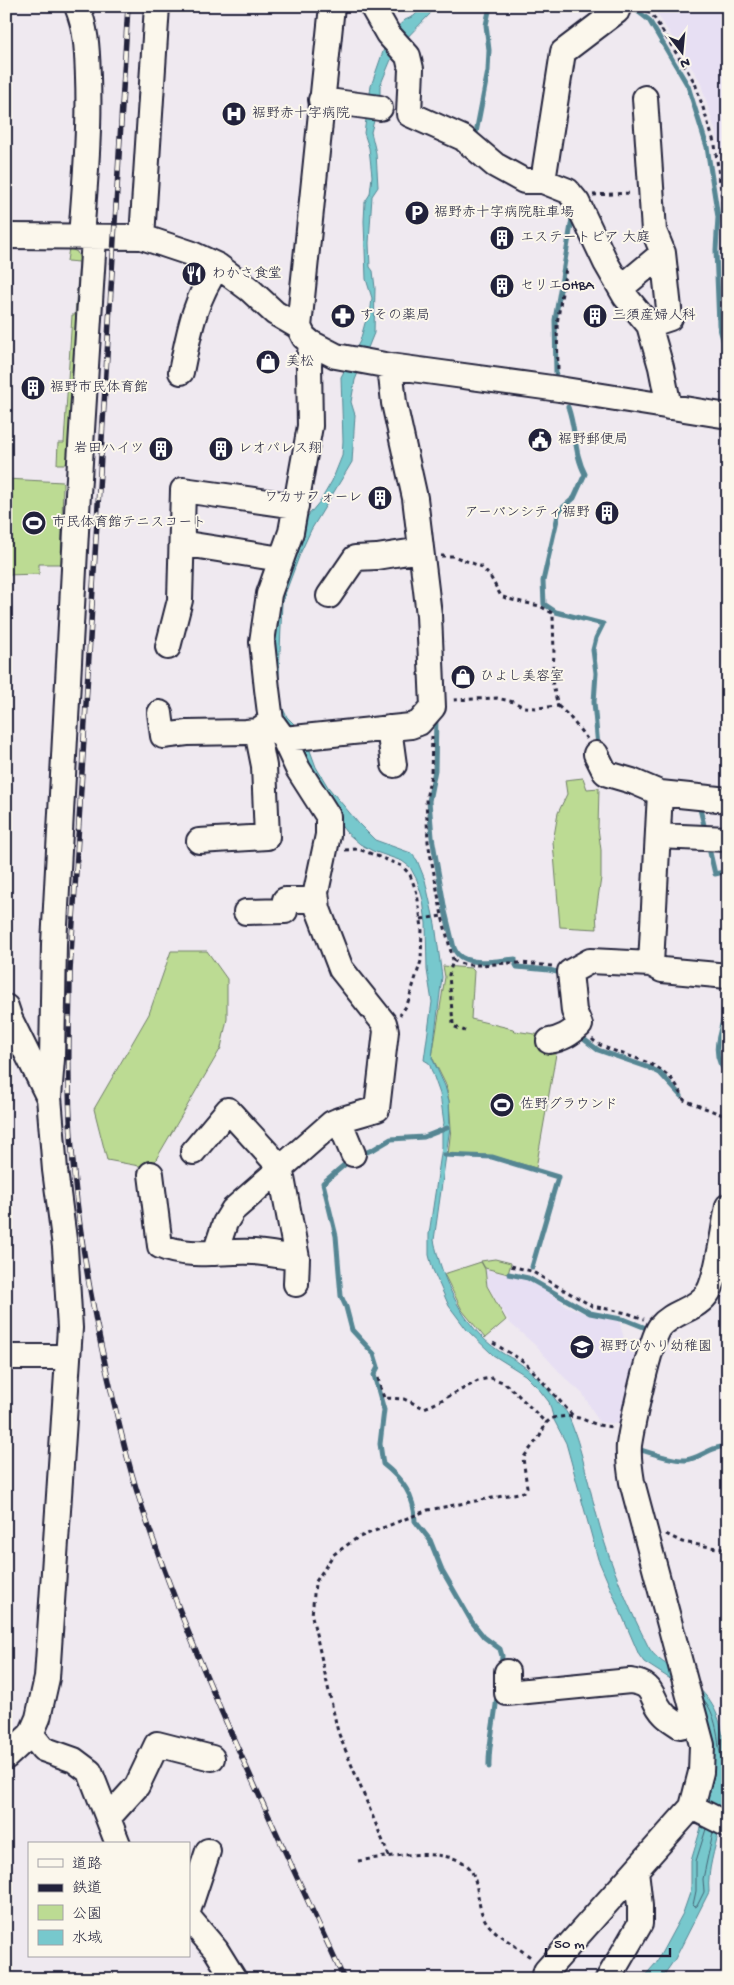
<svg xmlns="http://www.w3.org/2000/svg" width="734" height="1985" font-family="'Gochi Hand','Klee One',sans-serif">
	<rect width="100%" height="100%" fill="#efe9f0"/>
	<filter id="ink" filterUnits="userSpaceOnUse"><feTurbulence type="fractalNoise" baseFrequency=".02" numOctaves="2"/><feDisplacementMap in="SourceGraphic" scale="10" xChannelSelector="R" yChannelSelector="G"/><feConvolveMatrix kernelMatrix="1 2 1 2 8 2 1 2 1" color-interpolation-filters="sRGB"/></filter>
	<g filter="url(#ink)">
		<path fill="#e7dff3" d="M650 6H728V201H726L720 146 700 81 656 12Z
			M485 1269 527 1280 559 1299 564 1305 592 1316 619 1320 627 1350 631 1353 643 1356 629 1425 599 1422 583 1394 565 1378 535 1345 510 1323 487 1284Z"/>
		<path fill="#bcdb93" stroke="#6f7e67" d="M69 248 77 252 81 262 67 464H57L58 443H64L72 315H75L79 262 67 261Z
			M6 479 63 482 61 564H39V574L6 575Z
			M583 778 587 789 599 788 598 828 601 850V878L596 912 597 929 560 927 553 842 558 813 567 794 565 780Z
			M171 951H207L227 979V1019L221 1048 155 1161 139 1166 107 1160 94 1109 149 1014Z
			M443 966 471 968 474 971 471 1019 513 1029 515 1031 548 1036 555 1045 556 1054 536 1168 493 1156 448 1155 451 1128 449 1101 446 1085 432 1057 445 977Z
			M495 1259 511 1263 508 1274 485 1268 481 1261Z
			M481 1262 485 1269 487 1286 506 1320 485 1338 462 1310 444 1274Z"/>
		<path fill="#77c8cd" stroke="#558693" d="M423 6H431L430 14 395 50 380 86V98L371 132 376 153 378 187 372 196 369 243 370 267 373 271 375 288 374 333 355 380 351 402 355 415 352 462 311 530 300 554 282 602 279 676 280 698 282 707 287 717 304 734 316 767 328 787 359 824 375 840 411 853 417 860 425 880 435 924 442 977 432 1058 445 1086 449 1101 450 1127 434 1240C442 1280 463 1327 499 1351 506 1356 515 1359 522 1365 536 1375 548 1389 558 1403 561 1407 566 1410 568 1415 583 1450 589 1489 600 1527 611 1567 629 1608 648 1646 654 1657 663 1662 673 1669 699 1686 715 1699 722 1731 729 1763 725 1797 719 1829 715 1850 707 1870 709 1892L675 1959 661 1979H642L656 1963 683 1913 691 1890V1861L703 1821 693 1699 669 1678 644 1662 639 1655 598 1559 566 1443 554 1420 549 1402 538 1388 525 1375 493 1355 467 1330 449 1306 433 1270 429 1255V1234L442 1147V1130L444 1123 440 1094 429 1063 424 1060 432 1002 427 970 426 923 423 900 417 880 410 867 402 861 373 851 360 844 346 832 339 823 279 721 270 613 302 523 321 500 332 481 342 456 343 441 341 377 360 341 365 323 370 316 372 298 366 279 364 221 365 202 370 194 372 176 369 148 364 133 371 86 387 40 394 30 405 20 414 16Z"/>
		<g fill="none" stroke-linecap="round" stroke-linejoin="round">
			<path stroke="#446475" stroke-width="1" d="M703 1699C711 1707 715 1721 717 1732 719 1741 718 1752 723 1759L728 1760
				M706 1829 696 1861V1891L693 1905 695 1907 697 1906 704 1892 703 1879 713 1832"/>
			<path stroke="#558693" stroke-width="5" d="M631 6 649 20 688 86 707 147 718 217 716 250 719 325 726 350 728 366
				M475 138 488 71 489 50 486 25 489 11 487 6
				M556 373 555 320 573 213
				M568 407C576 429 574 454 585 474L574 498 559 511 543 581 544 604 556 612 603 624 596 638 593 650 596 673 594 702 598 747
				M436 716 435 770 429 801 432 837 445 911 454 948C461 969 497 960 515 959V961
				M699 805 706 833
				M708 844 715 874 728 871
				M516 965 517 967 549 970 561 973 562 976
				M728 1002C724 1026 706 1053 728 1074
				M577 1034 598 1050 650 1068 660 1073 681 1096
				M360 1155 374 1149 391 1139 424 1137 447 1128
				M444 1155 492 1157 558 1177 532 1267
				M350 1160 323 1183 336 1236 341 1296 346 1307 352 1330 374 1354 378 1367 374 1375 384 1410 380 1444 383 1464C402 1479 415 1496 415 1521L430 1540 442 1570 472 1622 484 1637 500 1649 502 1656 501 1668
				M509 1274 528 1278 590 1313 626 1320 651 1330
				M635 1448C647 1452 674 1461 686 1460 701 1458 712 1445 728 1447
				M489 1767C488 1742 496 1718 497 1693"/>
			<defs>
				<path id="minor" d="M77 6C87 31 87 51 88 77 90 130 85 184 81 237
					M332 6 299 327 304 337 311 343 336 356 390 366 559 389 728 416
					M372 6 388 34 408 56 411 69 409 114 463 138 495 165 524 181H543L568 191 577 202 606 263 625 296 649 325 661 367 669 407
					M645 98 654 231 663 253 670 318 649 325
					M321 100 380 108
					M543 181 563 52 617 11 615 6
					M6 236 142 237 190 253 218 266 249 289 275 313 299 327
					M142 237 157 6
					M621 288 663 253
					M311 343 309 365 310 426 291 532 269 594 262 642 267 689 271 721 284 739 298 769 328 816V835L316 892 318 909 341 969 384 1023 386 1031 377 1109 339 1120 353 1154
					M181 372C189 333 194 300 218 266
					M193 545 281 559
					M329 596 355 558 377 557 421 550
					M168 647 180 600 183 490 296 506
					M160 713 163 736 187 733 246 732 257 731 270 722
					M389 728 394 765
					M284 739 411 726 419 723 433 707 429 615 415 498 394 403 390 366
					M596 754 605 772 608 774 632 781 660 793 728 800
					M658 836 728 839
					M199 841 267 837 264 766 257 731
					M246 912 285 911V900H317
					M651 964 660 793
					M6 1007 10 1019 48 1096
					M549 1041C562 1039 570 1034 580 1025L574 1011 570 972 590 961 651 964 662 970 728 976
					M193 1152 228 1110 280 1167 297 1258 296 1284
					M151 1174 160 1246C190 1259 223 1250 254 1252 268 1253 282 1256 297 1258
					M215 1253 225 1223 233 1210 332 1123 339 1120
					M6 1357H68
					M507 1672V1693L630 1681C657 1684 649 1699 664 1714 668 1719 675 1722 680 1726L689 1724 695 1719
					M31 1734 43 1749 74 1760 90 1772 118 1844
					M6 1757 31 1734 38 1718 47 1678 70 1328 65 1247 55 1170 49 1097 52 1059 54 944 78 494 94 238
					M692 1807 728 1825
					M108 1818 137 1786 157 1744 212 1758
					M189 1908 208 1851
					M189 1918 216 1950 234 1979
					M544 1979 546 1971 692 1807 701 1772 702 1745 632 1482C630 1470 628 1457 629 1445 632 1425 650 1340 660 1327 673 1311 698 1310 709 1291 718 1274 724 1227 728 1206
					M608 1979 640 1924V1906L636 1870"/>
			</defs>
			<use href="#minor" stroke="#22223b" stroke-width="28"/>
			<path stroke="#22223b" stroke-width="3" stroke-dasharray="4 4" stroke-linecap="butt" d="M641 6 653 16 695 83 715 145 723 206 728 205
				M593 195 632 193
				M558 369 557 324 566 268
				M441 556H453L480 566 490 576 501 596 508 599 540 606 552 613 553 616 554 654 552 681 558 706 536 708 524 707 514 702 497 698 452 700
				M558 706 569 716 587 739
				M432 736 431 775 426 799 428 842 442 916 453 960 449 975 453 1024V1026L465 1031
				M345 850 357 849 364 851 402 866 410 875 417 893 422 928 421 961 407 1005 400 1015
				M421 919 442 916
				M453 960C468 970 499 962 516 963 528 963 540 965 552 966
				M592 1039C600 1047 610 1049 620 1053 649 1062 673 1070 684 1100L728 1117
				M511 1266 531 1271 592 1306 627 1313 644 1319
				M493 1343 523 1361 537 1375 574 1417
				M378 1378 384 1398 404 1399 424 1408 434 1404 480 1380 491 1378 503 1382 515 1392 546 1423
				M666 1534 682 1542 728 1550
				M389 1856 338 1732 312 1616 315 1583 333 1555 357 1538 428 1510 524 1492 527 1487 523 1458 540 1436 546 1423 552 1418 568 1416 579 1418 598 1425 612 1427
				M358 1861C383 1857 459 1844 472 1872 480 1888 476 1908 487 1923 495 1934 522 1950 533 1959"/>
			<use href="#minor" stroke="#fbf7ec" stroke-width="24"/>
			<defs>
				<path id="rail" d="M128 6 70 971C70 1009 68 1046 69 1083 70 1182 86 1281 108 1377 119 1424 129 1470 145 1516 199 1675 274 1826 344 1979"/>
			</defs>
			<use href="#rail" stroke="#22223b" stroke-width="5.5"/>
			<use href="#rail" stroke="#fbf7ec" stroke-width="4" stroke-dasharray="11" stroke-linecap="butt"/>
		</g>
	</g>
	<defs>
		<symbol id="hospital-disc" viewBox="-11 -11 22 22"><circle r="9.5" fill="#22223b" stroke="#fbf7ec"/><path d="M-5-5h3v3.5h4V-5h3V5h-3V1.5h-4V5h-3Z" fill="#fff"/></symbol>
		<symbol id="parking-disc" viewBox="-11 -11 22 22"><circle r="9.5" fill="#22223b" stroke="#fbf7ec"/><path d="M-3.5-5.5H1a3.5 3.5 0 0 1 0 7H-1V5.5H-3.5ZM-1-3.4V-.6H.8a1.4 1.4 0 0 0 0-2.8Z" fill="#fff"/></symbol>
		<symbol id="building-disc" viewBox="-11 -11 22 22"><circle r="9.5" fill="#22223b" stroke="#fbf7ec"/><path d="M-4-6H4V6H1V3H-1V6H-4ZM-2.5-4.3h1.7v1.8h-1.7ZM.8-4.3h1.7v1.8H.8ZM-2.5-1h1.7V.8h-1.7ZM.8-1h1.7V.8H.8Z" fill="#fff"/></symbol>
		<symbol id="restaurant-disc" viewBox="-11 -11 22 22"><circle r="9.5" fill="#22223b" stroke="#fbf7ec"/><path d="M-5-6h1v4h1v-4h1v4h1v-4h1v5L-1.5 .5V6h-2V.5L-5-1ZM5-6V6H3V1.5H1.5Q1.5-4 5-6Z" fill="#fff"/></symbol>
		<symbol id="pharmacy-disc" viewBox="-11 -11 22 22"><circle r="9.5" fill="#22223b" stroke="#fbf7ec"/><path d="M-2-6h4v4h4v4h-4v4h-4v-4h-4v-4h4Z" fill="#fff"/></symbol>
		<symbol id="shop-disc" viewBox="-11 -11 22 22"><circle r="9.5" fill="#22223b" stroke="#fbf7ec"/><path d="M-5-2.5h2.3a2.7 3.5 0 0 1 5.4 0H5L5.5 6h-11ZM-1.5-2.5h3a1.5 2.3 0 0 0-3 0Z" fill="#fff"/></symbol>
		<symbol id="civic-disc" viewBox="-11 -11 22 22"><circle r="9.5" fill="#22223b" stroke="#fbf7ec"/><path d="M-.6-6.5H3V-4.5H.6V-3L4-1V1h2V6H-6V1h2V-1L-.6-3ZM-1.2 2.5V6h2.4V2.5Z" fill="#fff"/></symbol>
		<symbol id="stadium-disc" viewBox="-11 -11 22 22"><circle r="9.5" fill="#22223b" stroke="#fbf7ec"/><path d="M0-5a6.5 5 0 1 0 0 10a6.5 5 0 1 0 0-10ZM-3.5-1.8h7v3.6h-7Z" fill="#fff"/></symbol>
		<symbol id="school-disc" viewBox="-11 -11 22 22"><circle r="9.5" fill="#22223b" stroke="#fbf7ec"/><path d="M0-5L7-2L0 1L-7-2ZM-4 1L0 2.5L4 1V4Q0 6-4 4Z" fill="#fff"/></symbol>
	</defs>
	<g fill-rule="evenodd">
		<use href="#hospital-disc" x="220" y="100" width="28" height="28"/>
		<use href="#parking-disc" x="403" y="199" width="28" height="28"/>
		<use href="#building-disc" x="488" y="224" width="28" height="28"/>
		<use href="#restaurant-disc" x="180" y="260" width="28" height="28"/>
		<use href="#building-disc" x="488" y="272" width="28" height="28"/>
		<use href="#pharmacy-disc" x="329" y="302" width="28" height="28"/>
		<use href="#building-disc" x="581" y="302" width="28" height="28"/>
		<use href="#shop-disc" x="254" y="348" width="28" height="28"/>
		<use href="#building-disc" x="19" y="374" width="28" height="28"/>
		<use href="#civic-disc" x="526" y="426" width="28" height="28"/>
		<use href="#building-disc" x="147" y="435" width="28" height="28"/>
		<use href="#building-disc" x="207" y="435" width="28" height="28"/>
		<use href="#building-disc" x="366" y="484" width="28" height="28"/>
		<use href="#building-disc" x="593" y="499" width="28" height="28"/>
		<use href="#stadium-disc" x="20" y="509" width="28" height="28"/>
		<use href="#shop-disc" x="449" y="663" width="28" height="28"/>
		<use href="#stadium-disc" x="488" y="1091" width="28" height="28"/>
		<use href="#school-disc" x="568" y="1333" width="28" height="28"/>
	</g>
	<g text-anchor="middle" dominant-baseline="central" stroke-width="4" stroke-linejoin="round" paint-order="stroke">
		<g font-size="14" fill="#22223b" stroke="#fbf7ec" text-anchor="start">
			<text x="252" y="114">裾野赤十字病院</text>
			<text x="434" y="213">裾野赤十字病院駐車場</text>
			<text x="520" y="238">エステートピア 大庭</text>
			<text x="212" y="274">わかさ食堂</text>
			<text x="520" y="286">セリエOHBA</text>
			<text x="360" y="316">すその薬局</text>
			<text x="612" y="316">三須産婦人科</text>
			<text x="286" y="362">美松</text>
			<text x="50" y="388">裾野市民体育館</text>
			<text x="558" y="440">裾野郵便局</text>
			<text x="144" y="449" text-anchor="end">岩田ハイツ</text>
			<text x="238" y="449">レオパレス翔</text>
			<text x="362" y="498" text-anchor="end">ワカサフォーレ</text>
			<text x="590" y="513" text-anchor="end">アーバンシティ裾野</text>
			<text x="52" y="523">市民体育館テニスコート</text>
			<text x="480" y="677">ひよし美容室</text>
			<text x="520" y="1105">佐野グラウンド</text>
			<text x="600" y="1347">裾野ひかり幼稚園</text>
		</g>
	</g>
	<rect width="734" height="1985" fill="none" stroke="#fbf7ec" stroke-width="25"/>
	<rect x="12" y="12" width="709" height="1960" fill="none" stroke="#22223b" stroke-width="2" filter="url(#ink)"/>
	<rect x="28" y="1842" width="162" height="115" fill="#fbf7ec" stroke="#a4a2a5"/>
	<rect x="38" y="1859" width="25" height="8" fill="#fbf7ec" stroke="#a4a2a5"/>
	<text x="72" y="1868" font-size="15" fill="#22223b">道路</text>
	<rect x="38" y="1884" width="25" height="8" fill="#22223b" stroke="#a4a2a5"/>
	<text x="72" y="1892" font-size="15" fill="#22223b">鉄道</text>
	<rect x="38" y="1905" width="25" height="15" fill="#bcdb93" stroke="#a4a2a5"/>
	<text x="72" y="1918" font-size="15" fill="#22223b">公園</text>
	<rect x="38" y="1930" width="25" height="15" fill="#77c8cd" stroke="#a4a2a5"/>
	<text x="72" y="1942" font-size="15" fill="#22223b">水域</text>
	<g transform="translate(682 52) rotate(164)" stroke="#fbf7ec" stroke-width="4" paint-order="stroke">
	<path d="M0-4L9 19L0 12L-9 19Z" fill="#22223b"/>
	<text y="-8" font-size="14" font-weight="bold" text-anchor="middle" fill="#22223b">N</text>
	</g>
	<path d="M546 1948v8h124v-8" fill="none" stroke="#22223b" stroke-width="2.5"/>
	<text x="554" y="1948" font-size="15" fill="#22223b" stroke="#fbf7ec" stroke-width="4" paint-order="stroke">50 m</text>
</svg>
